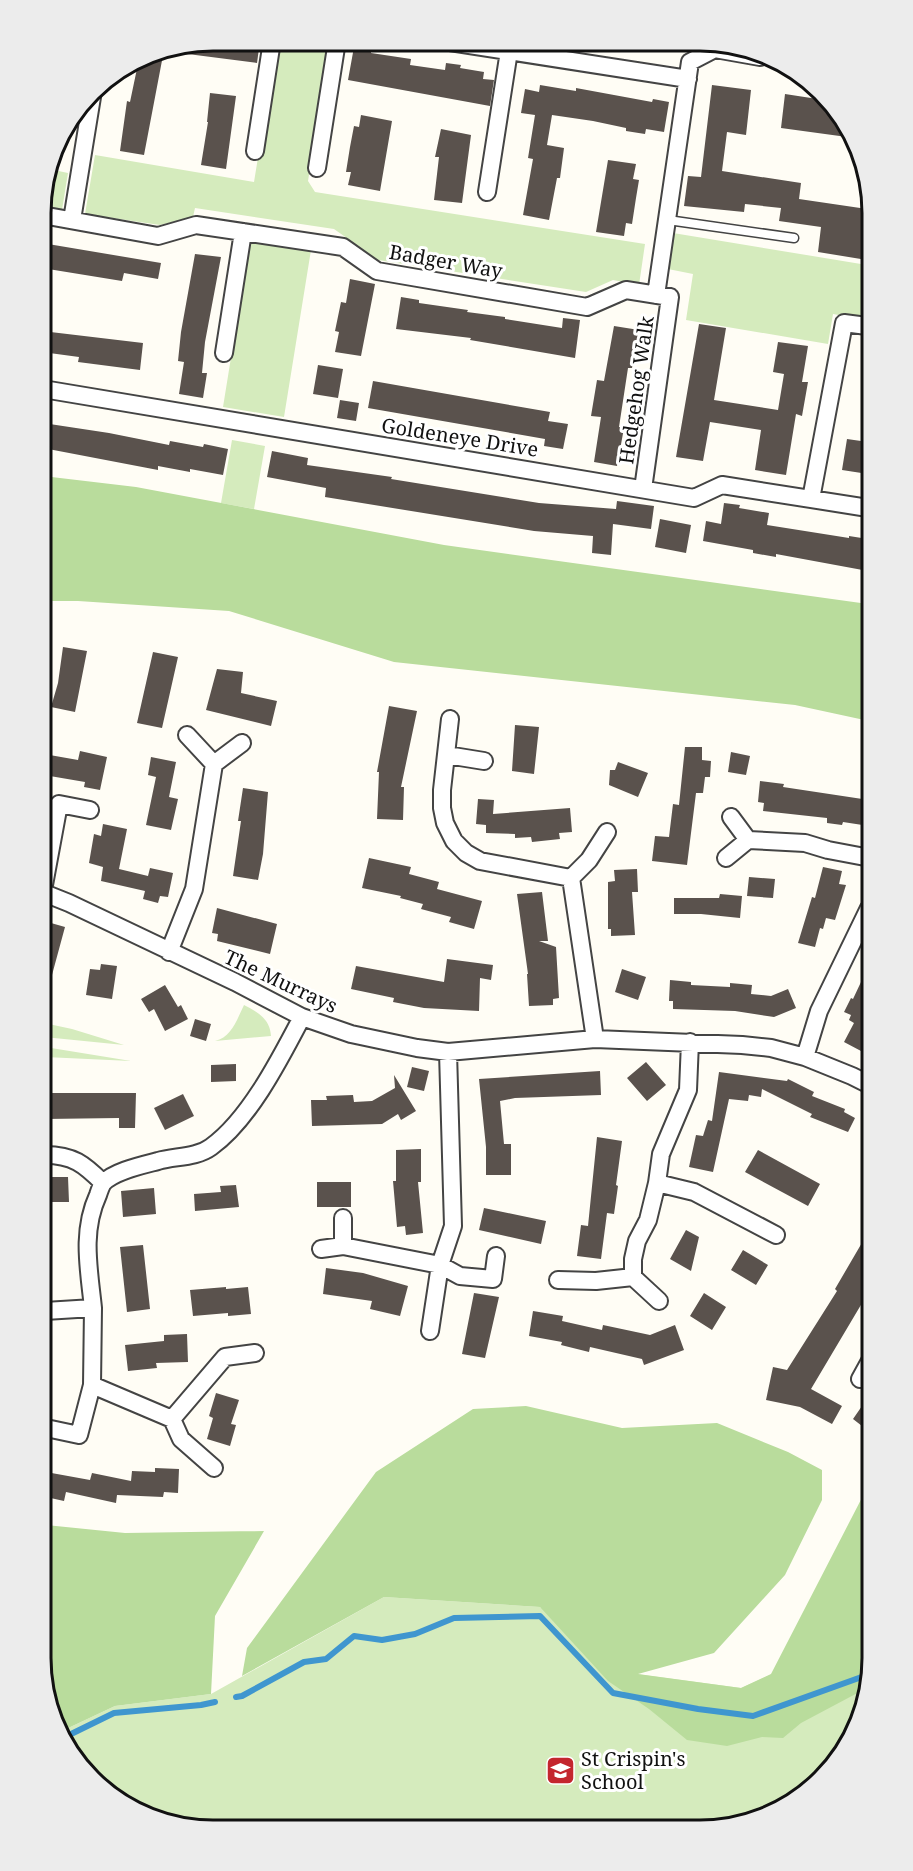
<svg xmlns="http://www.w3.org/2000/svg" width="913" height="1871" font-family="'Noto Serif',serif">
	<rect width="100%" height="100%" fill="#fffdf5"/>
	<path fill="#d5ebbd" d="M277 41H331L308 181 315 192 645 244 639 285 613 280 586 292 378 260 334 229 195 208 193 217 160 225 85 214 95 155 254 182Z
		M49 169 68 173 62 210 42 207V191Z
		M673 233 867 265V320L833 314 828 344 686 320 693 274 668 269Z
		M250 240 311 250 284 417 223 407Z
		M232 440 265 446 254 509 221 503Z
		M244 1005C258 1012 270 1019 271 1036L215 1041C232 1037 237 1019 244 1005Z
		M44 1023 72 1029 124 1045 44 1037Z
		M45 1047 131 1061 45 1057Z
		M384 1597 540 1607 636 1674 741 1688 850 1639 872 1669 837 1763 795 1802 745 1825 180 1827 99 1787 64 1730 115 1706 211 1694Z"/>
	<path fill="#b9dc9c" d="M43 476 136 487 444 545 868 604 869 721 795 705 394 662 229 611 78 601H43Z
		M526 1406 622 1428 717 1423 788 1452 822 1470V1500L785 1575 714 1653 638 1674 741 1688 771 1674 867 1488 871 1487 872 1669 865 1689 801 1723 783 1738 762 1737 727 1746 687 1740 649 1709 608 1681 540 1607 384 1597 242 1676 247 1648 376 1472 473 1409Z
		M46 1525 125 1533 264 1531 215 1616 211 1694 115 1706 64 1730 46 1703Z"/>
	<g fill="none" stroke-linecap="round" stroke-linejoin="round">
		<path stroke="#3f96cf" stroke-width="6" d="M236 1697 242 1696 304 1662 326 1659 354 1636 382 1640 415 1634 454 1618 540 1616 613 1693 698 1709 753 1716 870 1674
			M67 1736 114 1713 201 1705 215 1702"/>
	</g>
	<path fill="#5a524d" d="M213 40 260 41 257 63 172 52V49Z
		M354 47 371 50V53L411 59 410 65 445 70 446 63 461 65 460 68 484 72 483 79 494 80 490 106 348 80Z
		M164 50 144 155 120 151 127 101 130 102 139 59 147 54Z
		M540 85 576 91V88L652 102 653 99 669 102 664 132 646 129 645 134 626 131V128L593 121 552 115 547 145 564 148 560 178H557L549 220 523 215 533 159 528 158 535 115 521 113 525 89 539 92Z
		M712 85 751 90 746 135 727 132 722 171 801 183 799 199 867 209V260L818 252 821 227 779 221 781 208 745 204 744 212 684 206 688 176 701 177Z
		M210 93 236 96 226 169 201 165 208 122H207Z
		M785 94 824 100 847 137 781 128Z
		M361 115 392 121 380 191 348 185 351 172H346L350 147 354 126 359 127Z
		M441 129 471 135 462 203 434 200 439 157H435Z
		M608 160 636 164 633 179 639 180 636 198 632 224 626 223 624 236 596 232Z
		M42 243 161 263 158 279 124 273 122 281 42 268Z
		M195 254 221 257 205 342 202 373H207L203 398 179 394 184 362 178 361 181 332Z
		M350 279 375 284 361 356 335 352 339 332 335 331 341 302 346 303Z
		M401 297 419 300V303L468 310 467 312 505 317V319L562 328 563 318 580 320 575 358 470 340 471 338 396 329Z
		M699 324 726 328 714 400 778 410 784 374 773 372 778 342 808 346 802 382H808L802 416 796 414 786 475 755 470 761 430 710 422 703 461 676 457Z
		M614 326 639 330 632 368H628L619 427 624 428 617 466 594 462 601 417 591 416 597 380 604 381Z
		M42 331 143 343 140 370 78 362 79 357 42 352Z
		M318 365 343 369 338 398 313 394Z
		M373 381 550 412 548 421 568 424 563 449 544 446 545 439 368 408Z
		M340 400 359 403 356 421 337 418Z
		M43 423 109 433 169 445 170 441 203 447 204 444 228 449 223 475 190 469V472L158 466V470L43 448Z
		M847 439 868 442V474L842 470Z
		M272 451 308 458 307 465 392 477 391 479 539 503 616 509 617 501 654 506 651 529 613 524 611 555 592 553 593 536 534 531 325 497 326 488 267 477Z
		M724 503 740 505 739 508 769 513 767 525 849 538V536L868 539V571L776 554V557L753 553V550L703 541 706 521 721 524Z
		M660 519 691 525 686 553 655 547Z
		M63 647 87 651 75 712 51 707 58 683Z
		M153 652 178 657 162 728 137 723Z
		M217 669 243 672 241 693 277 701 271 726 206 710Z
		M389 706 417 711 401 787H404L403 820 377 819 379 772H377Z
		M515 725 539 727 534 774 512 771Z
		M685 747H702V760L711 761 710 777H705L703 793H696L687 865 652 861 655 836 669 837 673 804 679 805Z
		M80 751 107 757 100 790 84 787 85 782 44 775V754L78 760Z
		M731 752 750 756 746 775 728 772Z
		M151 757 176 762 169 797 178 799 171 830 146 825 156 777 148 775Z
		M618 762 648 773 638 797 609 785 610 770H615Z
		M760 781 784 784 783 787 869 800V826L843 822 842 825 827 823V818L763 811 764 803 758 802Z
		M243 788 268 792 263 854 258 880 233 876 241 821H238Z
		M478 799 494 800 493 814 570 808 572 832 559 833 560 839 532 842 531 837 515 838V834L486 833V825L476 824Z
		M103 824 127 829 119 869 148 876 150 868 173 873 168 897 160 896 158 903 143 899 145 891 101 881 103 867 89 863 94 834 101 836Z
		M369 858 411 867 409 874 439 882 437 889 482 901 474 929 449 922 451 917 421 909 423 904 400 898 401 896 362 888Z
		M823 867 842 871 839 884 846 885 835 920 826 918 823 929 820 928 815 947 798 943 812 897 815 898Z
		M637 869 638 892H632L635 935 611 936V929H608V882L615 881 614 870Z
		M749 877 775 879 773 898 747 896Z
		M542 892 548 941H539L556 947 559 998 553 999V1005L529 1006 527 974H528L517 894Z
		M720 894 742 896 740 918 701 914H674V898H719Z
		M217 908 277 924 270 954 217 941 218 934 212 933Z
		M44 921 65 927 49 986 44 985Z
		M447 959 493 965 491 980 480 978 479 1011 424 1008 393 1002 394 998 351 989 356 966 444 982Z
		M101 964 117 966 112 999 86 995 90 969 100 970Z
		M869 965 870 1036 861 1051 844 1042 854 1023 849 1020 851 1015 844 1012 851 998 853 999Z
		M622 969 646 977 638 1000 615 992Z
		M670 980 691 982V985L730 987V983L752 985 751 994 771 996 788 989 796 1008 774 1017 735 1011 673 1009V1001H669Z
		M165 985 178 1007 181 1005 188 1019 165 1031 154 1009 149 1012 141 999Z
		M195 1019 211 1024 206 1041 190 1036Z
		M646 1062 666 1085 647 1101 627 1078Z
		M236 1064V1081L211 1082V1065Z
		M412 1067 429 1071 424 1091 407 1087Z
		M600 1071 601 1095 515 1098 500 1101 504 1144H511V1175H486V1147L479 1079Z
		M719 1072 787 1081 788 1079 814 1092 812 1096 845 1109 844 1112 855 1118 848 1132 810 1117 812 1114 762 1089 761 1097 749 1095 748 1101 729 1099 713 1172 689 1167 696 1135 703 1136 708 1120 712 1121Z
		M394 1075 416 1111 401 1120 398 1114 382 1124 312 1126 311 1100H327L326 1096 353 1095 354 1102 372 1101 395 1088Z
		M45 1093H136L135 1128H119V1118L45 1119Z
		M183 1094 194 1116 165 1130 154 1108Z
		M597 1137 622 1141 616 1185 618 1186 614 1214 607 1213 601 1259 577 1256 581 1225 588 1226Z
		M421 1149V1182H418L423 1233 406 1235 405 1226 397 1227 393 1181H396V1150Z
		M758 1150 820 1184 808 1206 745 1172Z
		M45 1177H68L69 1202H45Z
		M317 1182H351V1207H317Z
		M236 1185 239 1207 195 1211 194 1194 221 1192 220 1186Z
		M154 1188 156 1214 123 1217 121 1191Z
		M484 1208 546 1221 541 1244 479 1230Z
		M870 1229 871 1288 811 1389 842 1406 832 1424 800 1407 766 1400 773 1367 787 1370 837 1291 835 1289Z
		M686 1230 699 1237 691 1271 670 1259Z
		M143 1245 150 1309 127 1312 120 1247Z
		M743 1250 768 1265 756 1285 731 1270Z
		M326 1268 363 1273 408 1286 400 1316 370 1309 372 1301 323 1294Z
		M226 1287V1289L248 1287 251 1314 228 1316V1313L193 1316 190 1290Z
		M474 1293 499 1297 485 1358 462 1354Z
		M704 1293 726 1307 712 1330 690 1316Z
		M533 1311 563 1316 562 1321 602 1330 603 1325 650 1335 675 1325 684 1350 644 1365 642 1359 590 1347 589 1352 561 1345 562 1342 529 1336Z
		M187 1334 188 1362 156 1363 157 1368 128 1371 125 1345 164 1341V1335Z
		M216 1393 239 1400 231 1424 236 1425 230 1446 207 1439 213 1418 209 1416Z
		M871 1393V1433L853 1419Z
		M155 1468 179 1469 178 1493 164 1492 163 1497 117 1495 116 1503 66 1492 64 1501 46 1497V1472L90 1480 92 1473 131 1481 132 1471 155 1472Z"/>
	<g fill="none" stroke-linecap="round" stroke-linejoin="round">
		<defs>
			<path id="service" d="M668 220 794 238"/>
			<path id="minor" d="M450 42 688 79
				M255 151 272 41
				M317 168 337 41
				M487 192 509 51
				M42 215 158 236 196 225 343 247 377 271 587 307 626 290 670 297 643 489
				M72 220 93 91
				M656 295 690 62 715 49 760 57
				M224 353 243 232
				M43 389 694 498 722 485 868 508
				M811 499 844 323 867 326
				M450 719 442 790V808L445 823 454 841 466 853 480 861 571 878 589 860 607 832
				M187 735 214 764
				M447 755 484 761
				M731 817 748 840
				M726 858 748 840 805 843 828 850 865 857 869 860
				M571 878 595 1039
				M44 885 59 804 90 810
				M44 893 69 903 235 982 302 1017 351 1034 417 1048 448 1052 595 1039 742 1045 771 1048 805 1057 852 1076 870 1085
				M169 952 194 889 214 764 242 743
				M805 1057 819 1011 869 908
				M45 1155C73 1155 84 1164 103 1183
				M657 1183 694 1192 776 1235
				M343 1246V1218
				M321 1249 343 1246 440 1265 460 1276 493 1279 496 1256
				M633 1277 659 1301
				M558 1280 596 1281 633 1277V1259L637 1241 648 1220 657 1183 661 1154 688 1090 690 1042
				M45 1311 93 1308C89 1269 81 1232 98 1195 99 1192 101 1186 103 1183 114 1171 143 1165 158 1161 175 1156 196 1158 211 1147 249 1120 280 1059 302 1017
				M430 1331 440 1265 453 1226 448 1052
				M860 1379 871 1359
				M92 1385 172 1419 225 1357 255 1353
				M172 1419 181 1439 214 1468
				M46 1428 79 1435 92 1385 93 1308"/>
		</defs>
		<use href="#service" stroke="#444" stroke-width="11"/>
		<use href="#minor" stroke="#444" stroke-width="20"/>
		<use href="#service" stroke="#fff" stroke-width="8"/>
		<use href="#minor" stroke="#fff" stroke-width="16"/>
	</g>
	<defs>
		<symbol id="school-square" viewBox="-11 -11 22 22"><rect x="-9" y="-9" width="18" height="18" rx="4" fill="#c4262e" stroke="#fff"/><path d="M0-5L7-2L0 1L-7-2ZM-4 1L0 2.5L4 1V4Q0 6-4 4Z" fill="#fff"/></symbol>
	</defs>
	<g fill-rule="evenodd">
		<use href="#school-square" x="544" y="1754" width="33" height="33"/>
	</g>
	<g text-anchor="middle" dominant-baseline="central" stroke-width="6" stroke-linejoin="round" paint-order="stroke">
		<g font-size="20" fill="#111" stroke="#fff">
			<text transform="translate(446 261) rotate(10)">Badger Way</text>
			<text transform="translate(636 390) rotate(-82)">Hedgehog Walk</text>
			<text transform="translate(460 437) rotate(9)">Goldeneye Drive</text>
			<text transform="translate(281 981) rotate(25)">The Murrays</text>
		</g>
		<g font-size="20" fill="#111" stroke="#fff" text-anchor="start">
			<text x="581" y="1758">St Crispin's<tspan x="581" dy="23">School</tspan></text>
		</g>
	</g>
	<path d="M0 0H913V1871H0ZM213 51H700A162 162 0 0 1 862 213V1658A162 162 0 0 1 700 1820H213A162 162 0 0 1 51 1658V213A162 162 0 0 1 213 51Z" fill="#ececec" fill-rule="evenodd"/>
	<path fill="none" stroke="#111" stroke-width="3" d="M213 51H700A162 162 0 0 1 862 213V1658A162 162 0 0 1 700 1820H213A162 162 0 0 1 51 1658V213A162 162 0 0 1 213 51Z"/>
</svg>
